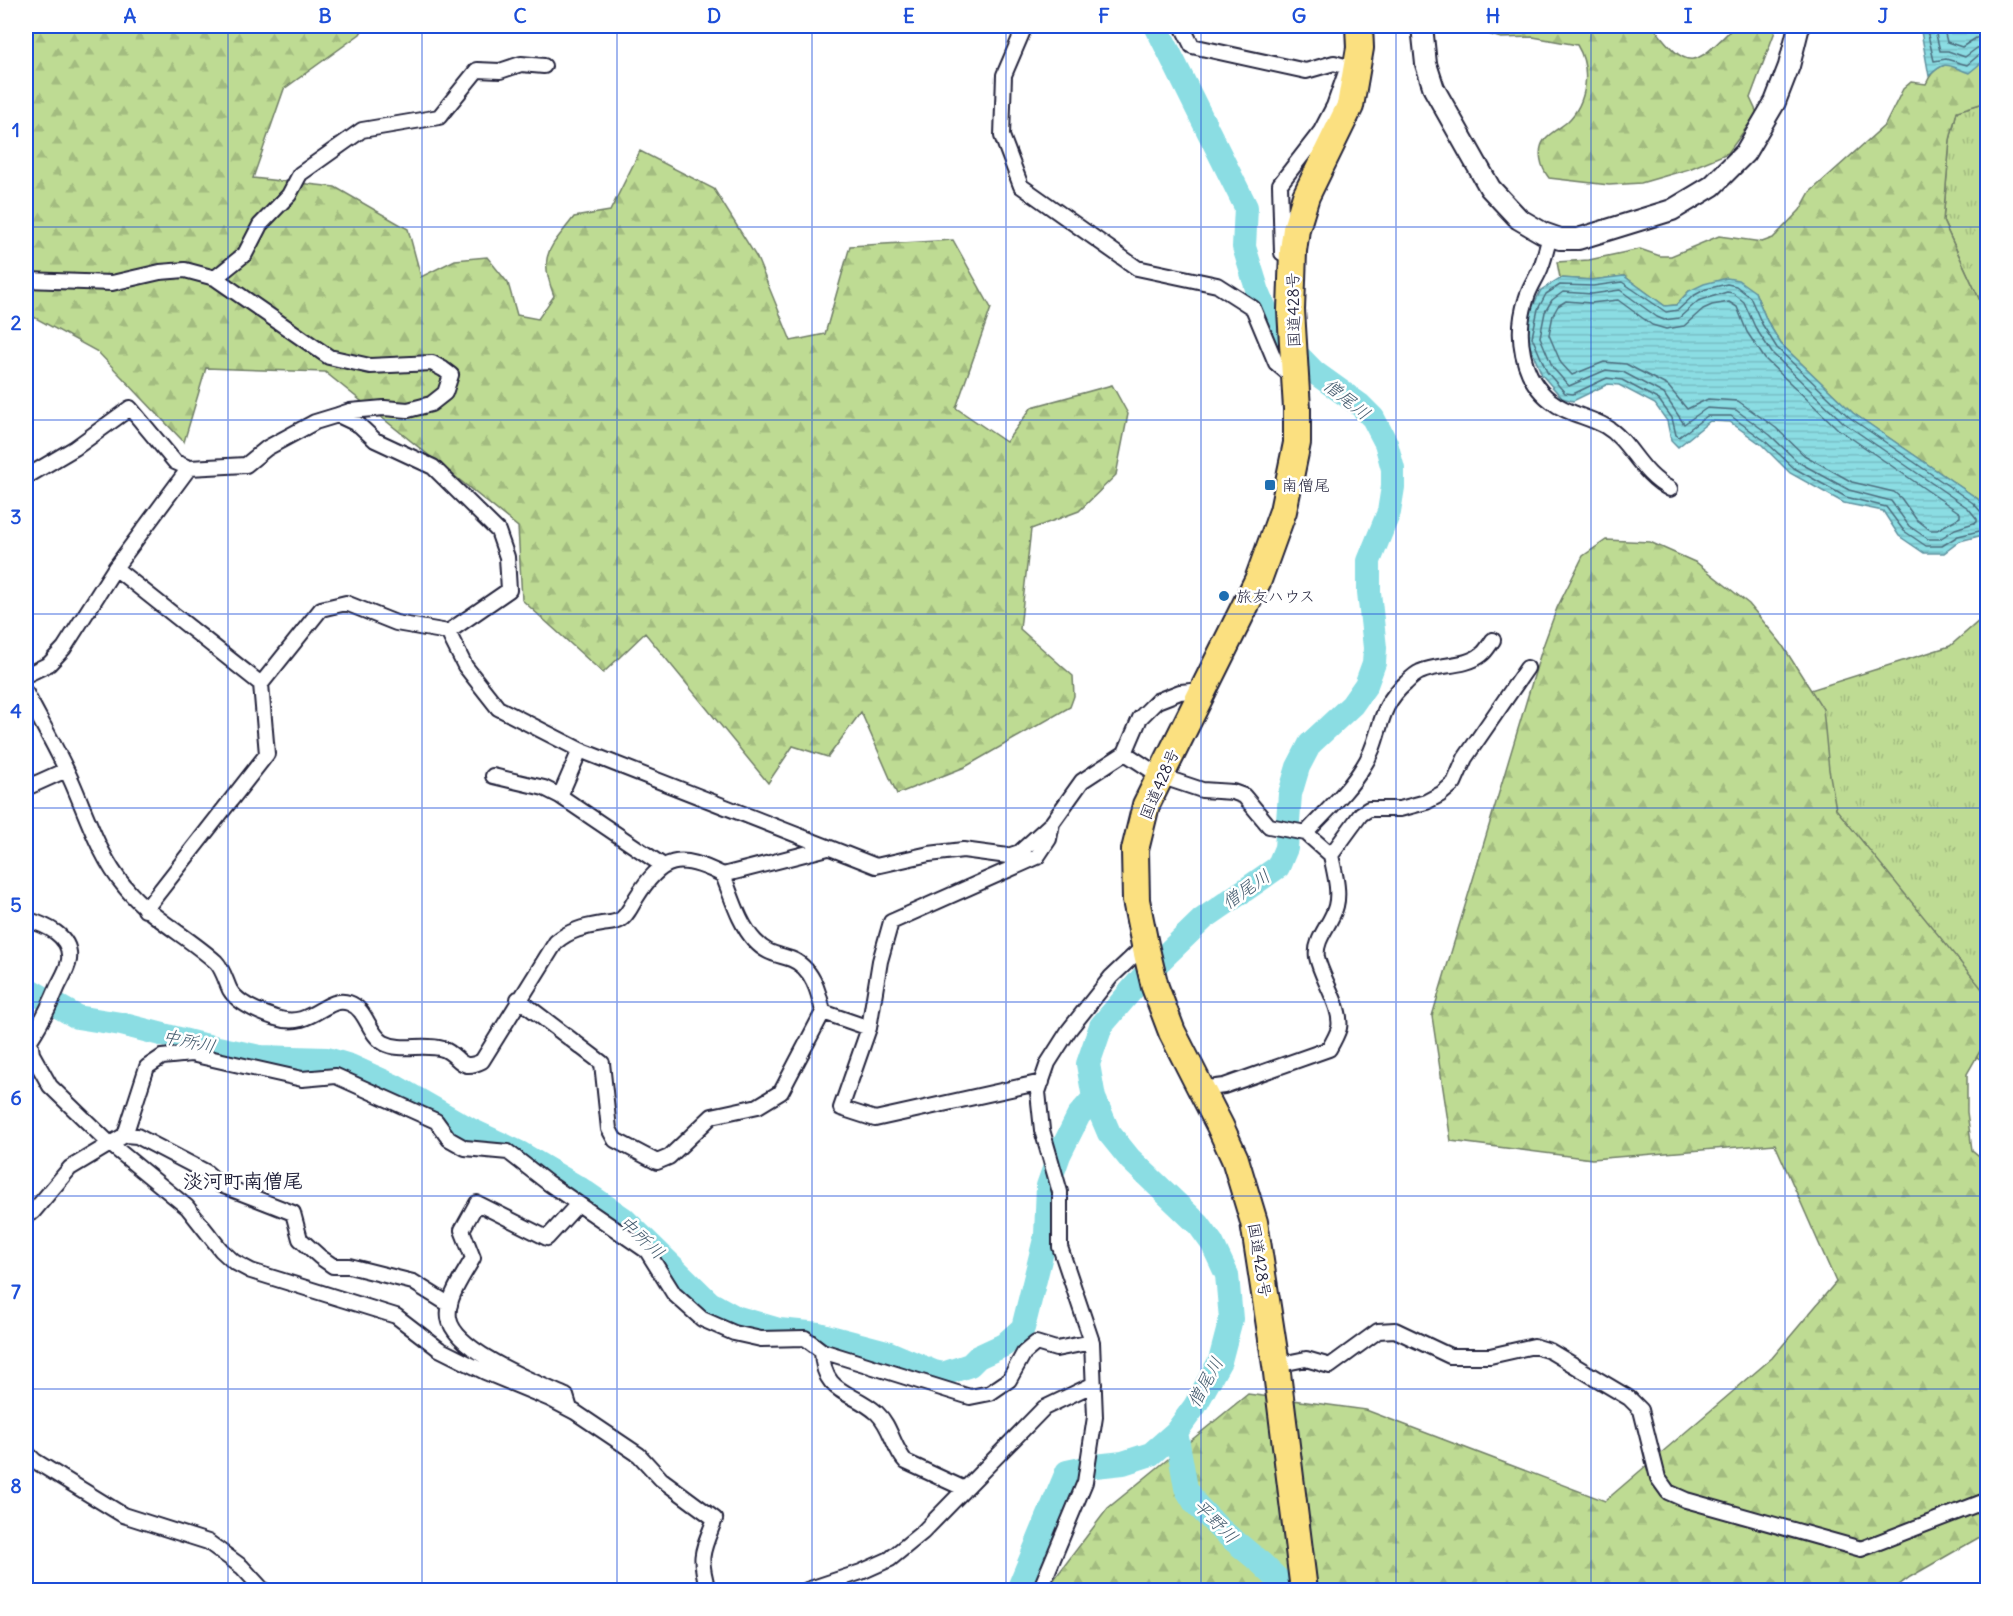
<svg xmlns="http://www.w3.org/2000/svg" width="2013" height="1616" font-family="Delius,'Klee One',sans-serif">
	<defs>
		<pattern id="grass-tufts" width="24" height="20" patternUnits="userSpaceOnUse" patternTransform="scale(1.5)"><rect width="24" height="20" fill="#bedb93"/><path d="M3 7l-1-3M5 7V3M7 7l1-3M15 17l-1-3M17 17v-4M19 17l1-3" fill="none" stroke="#a3bc80"/></pattern>
		<pattern id="forest-firs" width="22" height="20" patternUnits="userSpaceOnUse" patternTransform="scale(1.5)"><rect width="22" height="20" fill="#bedb93"/><path d="M5 1l3.5 6h-7zM16 11l3.5 6h-7z" fill="#a3bc80"/></pattern>
		<pattern id="water-rules" width="6" height="5" patternUnits="userSpaceOnUse" patternTransform="scale(1.5)"><rect width="6" height="5" fill="#8bdde3"/><path d="M0 2.5h6" fill="none" stroke="#78bdc4"/></pattern>
	</defs>
	<rect width="100%" height="100%" fill="#fff"/>
	<filter id="ink" filterUnits="userSpaceOnUse"><feTurbulence type="fractalNoise" baseFrequency=".0167" numOctaves="2"/><feDisplacementMap in="SourceGraphic" scale="12" xChannelSelector="R" yChannelSelector="G"/><feConvolveMatrix kernelMatrix="1 2 1 2 8 2 1 2 1" color-interpolation-filters="sRGB"/></filter>
	<g filter="url(#ink)">
		<path fill="url(#grass-tufts)" stroke="#707e67" stroke-width="1.5" d="M1987 102V316L1943 221 1950 140 1957 111Z
			M1987 614V1064L1914 1013 1719 719 1950 646Z"/>
		<path fill="url(#forest-firs)" stroke="#707e67" stroke-width="1.5" d="M26 26H365L360 34 284 89 253 178 335 187 408 229 421 277 455 260 487 257 508 283 517 315 538 319 554 296C538 253 549 250 574 217L610 211 640 151 714 189 757 258 791 341 825 334 850 246 953 240 991 308 956 408 1006 442 1032 407 1112 385 1128 414 1116 475 1079 511 1031 529 1020 629 1073 676 1074 696 1070 707 965 767 897 794 861 712 828 757 793 746 768 783 645 633 603 673 522 600 518 527 325 372 206 368 184 442 98 352 32 316 26 318Z
			M1468 26H1653C1690 76 1696 64 1735 26H1777L1750 98 1757 113 1728 153 1689 169 1641 183 1609 185 1549 178C1541 168 1536 150 1545 139 1551 132 1560 128 1567 122 1588 102 1591 68 1577 45L1533 37 1501 38 1481 32Z
			M1987 58V102L1957 111 1950 140 1943 221 1987 316V512L1978 499 1853 413 1781 344 1767 321 1755 292 1689 291 1676 305 1665 306 1624 276 1592 280 1560 278 1557 262 1589 260 1640 249 1660 256H1671L1719 236 1762 242 1773 238 1800 210 1810 192 1885 125 1903 89 1911 82 1926 84C1939 53 1964 69 1987 58Z
			M1606 540 1650 542 1697 563 1749 604 1781 643 1823 709 1829 770 1836 809 1987 995V1041L1984 1044 1967 1074V1112L1972 1150 1988 1163 1987 1536 1978 1538 1910 1577 1892 1590H1631L1610 1587 1603 1590H1046L1108 1508 1248 1394 1366 1410 1605 1501 1772 1358 1836 1282 1775 1144 1592 1159 1451 1141 1432 1016 1542 649 1557 608 1583 556Z"/>
		<path fill="url(#water-rules)" stroke="#6192a0" stroke-width="1.5" d="M1920 26H1987V58L1969 73C1947 65 1947 59 1929 76Z
			M1624 276 1665 306 1676 305 1689 291 1704 284 1727 278 1738 280 1755 292 1767 321 1781 344 1853 413 1978 499 1987 512V534L1960 541 1944 553H1924L1899 536 1883 511 1844 503 1790 473 1762 445 1730 422 1710 421 1678 447 1671 440 1667 421 1655 404 1619 385 1608 384 1573 401 1562 398 1542 375 1526 337 1532 308 1541 290 1560 278 1592 280Z"/>
		<g fill="none" stroke-linecap="round" stroke-linejoin="round">
			<path stroke="#4c6d7e" stroke-width="1.5" d="M1926 26 1934 61 1946 59 1967 65 1980 54 1988 53
				M1934 26 1940 51H1948L1965 57 1977 48 1988 45
				M1943 26 1947 42 1962 47 1976 38 1988 36
				M1620 290 1657 317 1664 320 1679 318 1698 301 1727 292 1733 293 1744 302 1755 327 1772 353 1844 423 1968 508 1977 519V522L1955 529 1940 539H1928L1909 526 1891 501 1849 490 1798 462 1770 435 1736 410 1707 408 1684 424 1664 394 1623 372 1606 370 1569 386 1553 368 1540 337 1545 312 1552 300 1563 292 1592 294Z
				M1618 300 1652 325 1666 329 1684 326 1703 309 1712 305 1729 302 1737 307 1747 332 1765 359 1838 429 1960 513V517L1937 530H1930L1916 519 1901 498 1894 492 1852 482 1804 455 1776 428 1738 401 1708 399 1687 409 1668 386 1626 364 1604 362 1572 375 1561 363 1549 335 1553 315 1558 306 1566 301 1591 303Z
				M1988 514 1982 513 1973 503 1849 417 1777 348 1762 324 1750 297 1736 286 1727 284 1706 289 1693 296 1678 310 1666 312 1622 282 1593 286 1560 285 1546 294 1538 309 1532 337 1547 372 1565 393 1573 394 1607 378 1622 380 1659 400 1672 418 1676 435 1679 437 1707 416H1731L1765 441 1794 468 1846 497 1886 507 1904 531 1926 546H1942L1958 536 1988 529"/>
			<path stroke="#8bdde3" stroke-width="24" d="M26 988 77 1017 121 1024 199 1044 260 1057 327 1059 350 1066 394 1086 469 1129 520 1153 579 1188 624 1219 710 1303 735 1317 779 1330 819 1334 887 1352 934 1372 943 1374 970 1365 978 1357 1004 1345 1023 1328 1046 1235 1048 1186 1059 1155 1079 1115 1094 1098
				M1176 1432 1186 1488 1195 1503 1219 1528 1261 1563 1289 1590
				M1018 1590 1067 1472 1095 1466 1123 1463 1151 1454 1176 1432 1195 1406 1220 1361 1231 1319 1227 1275 1212 1243 1199 1225 1130 1159 1109 1133 1094 1098 1088 1064 1101 1026 1142 978 1203 919 1278 867 1286 848 1290 794 1298 767 1310 744 1352 705 1366 685 1374 663 1375 648 1369 592V561L1389 512 1393 487V469L1386 443 1373 418 1360 405 1314 372 1275 332 1258 292 1244 247 1246 207 1156 26"/>
			<defs>
				<path id="street" d="M1025 26 1004 75 1002 136 1021 186 1137 268 1217 285 1253 308 1276 363 1295 379
					M1182 26 1192 46 1306 71 1334 63 1355 69
					M1550 236C1547 246 1545 257 1541 267 1537 278 1529 288 1526 300 1515 334 1521 378 1551 401 1567 414 1587 416 1605 426 1631 441 1639 473 1670 489
					M1282 253 1280 184 1321 131 1334 106 1346 72
					M215 278 245 254 260 225 289 195 300 174 362 130 439 117 477 70 500 71 521 64 544 66
					M26 280 112 283 160 272 185 270 215 278 329 357 370 366 432 363 443 369 451 375 445 393 431 404 408 410 384 408 350 411 338 415 359 425 375 440 433 467 498 531 507 557 509 590 448 632 396 623 346 603 321 609 261 684 267 754 145 910
					M26 474H31L75 448 130 408 175 462 189 468 246 465 267 448 315 422 338 415
					M115 568 261 684
					M448 632 465 666 498 708 580 750 876 866 929 854 963 850 1008 856 1020 852 1052 823 1082 781 1125 753 1140 718 1157 701 1180 692 1203 690
					M26 675 49 664 64 648 115 568 189 468
					M26 693C41 722 58 751 72 782 87 816 100 858 125 887 150 918 186 935 216 962 223 969 226 982 230 990 238 1004 261 1013 276 1018 312 1030 325 995 349 1003 367 1009 368 1034 384 1043 401 1052 424 1043 443 1049 460 1055 459 1073 482 1061L556 942C570 930 584 927 602 924 608 923 615 923 620 920 627 916 632 905 636 898 662 856 680 853 723 875L828 848
					M1125 753 1160 776 1202 790 1233 792 1244 796 1269 826 1306 833 1331 855
					M493 776 544 788 560 796 662 865
					M26 788 66 770
					M560 796 580 750
					M1306 833C1325 812 1348 792 1363 767 1383 737 1375 709 1406 683 1410 679 1415 674 1420 672 1439 663 1465 668 1482 654 1486 651 1490 644 1493 640
					M723 875C732 897 739 924 755 941 767 954 777 954 791 959 812 967 819 992 823 1012
					M26 919C45 925 72 935 69 960 68 968 62 978 58 986 50 1005 42 1022 30 1040L32 1054 50 1086 109 1143 187 1207 221 1250 234 1262 251 1271 396 1316 439 1349 485 1372 550 1399 575 1412 639 1455 661 1479 715 1519C702 1552 698 1555 708 1590
					M518 999 602 1063 609 1129 615 1140 657 1162 669 1157 712 1116 758 1106 781 1092 823 1012 869 1028 880 961 891 922 1037 857 1049 839 1052 823
					M869 1028 841 1108 875 1119 1042 1082
					M1201 1089 1224 1086 1329 1049C1333 1042 1337 1035 1339 1028 1343 1008 1321 978 1317 957 1314 939 1332 923 1336 906 1340 890 1334 871 1331 855L1361 814 1369 809H1400L1426 802 1441 794 1454 783 1465 758 1527 668
					M125 1135 147 1067 162 1057 191 1054 302 1079 336 1076 436 1121 449 1139 465 1148 508 1152 548 1183 647 1251 674 1294 702 1319 734 1333 761 1339 805 1338 822 1351 970 1397 990 1393 1009 1380 1024 1353 1036 1343 1056 1349 1092 1342
					M26 1214 33 1212 70 1168 125 1135 137 1136 206 1172 221 1185 293 1213 300 1239 320 1257 333 1266H349L413 1282 450 1305
					M822 1351C823 1396 852 1390 877 1413 891 1426 893 1448 906 1462L965 1489
					M1276 1365 1306 1359 1330 1366 1378 1331 1395 1330 1450 1356H1490L1534 1346 1550 1351 1629 1398 1641 1410 1658 1478 1668 1492 1686 1500 1861 1549 1988 1500
					M570 1409 566 1396C537 1383 454 1351 449 1318 446 1298 464 1275 473 1258L462 1230 477 1203 547 1238 578 1204
					M26 1452 35 1461 123 1515 208 1542 242 1567 263 1590
					M807 1590 861 1572 890 1559 923 1532 1044 1408 1094 1384
					M1040 1590 1085 1482 1095 1417 1092 1342 1060 1247V1192L1042 1130 1038 1092 1048 1063 1069 1030 1111 977 1145 945"/>
				<path id="secondary" d="M1422 26 1426 64 1434 89 1490 188 1519 219 1543 233 1560 239H1578L1672 210 1712 186 1745 153 1775 102 1789 66 1799 26"/>
				<path id="highway" d="M1304 1590 1276 1365 1254 1222 1235 1159 1220 1126 1172 1032 1155 987 1145 945 1136 900 1135 850 1146 805 1258 580 1283 511 1297 443V409L1291 310 1293 251 1296 229 1306 196 1350 106 1360 48 1359 26"/>
			</defs>
			<use href="#street" stroke="#22223b" stroke-width="18"/>
			<use href="#secondary" stroke="#22223b" stroke-width="24"/>
			<use href="#highway" stroke="#22223b" stroke-width="30"/>
			<use href="#street" stroke="#fff" stroke-width="14"/>
			<use href="#secondary" stroke="#fff" stroke-width="20"/>
			<use href="#highway" stroke="#fbe080" stroke-width="26"/>
		</g>
	</g>
	<path fill="none" stroke="#1d4ed8" stroke-width="1.5" stroke-opacity="0.55" d="M228 26V1590M422 26V1590M617 26V1590M812 26V1590M1006 26V1590M1201 26V1590M1396 26V1590M1591 26V1590M1785 26V1590M26 227H1988M26 420H1988M26 614H1988M26 808H1988M26 1002H1988M26 1196H1988M26 1389H1988"/>
	<g fill="#1f6fb2" stroke="#fff" stroke-width="2">
		<rect x="1264" y="479" width="12" height="12" rx="3"/>
		<circle cx="1224" cy="596" r="6"/>
	</g>
	<g text-anchor="middle" dominant-baseline="central" stroke-width="5" stroke-linejoin="round" paint-order="stroke">
		<g font-size="16" fill="#22223b" stroke="#fff">
			<text transform="translate(1293 310) rotate(-91)">国道428号</text>
			<text transform="translate(1159 784) rotate(-67)">国道428号</text>
			<text transform="translate(1260 1260) rotate(81)">国道428号</text>
		</g>
		<g font-size="16" fill="#22223b" stroke="#fff" text-anchor="start">
			<text x="1282" y="485">南僧尾</text>
			<text x="1236" y="596">旅友ハウス</text>
		</g>
		<g font-size="18" font-style="italic" fill="#425a6d" stroke="#fff">
			<text transform="translate(1347 399) rotate(39)">僧尾川</text>
			<text transform="translate(1246 889) rotate(-35)">僧尾川</text>
			<text transform="translate(189 1041) rotate(12)">中所川</text>
			<text transform="translate(642 1237) rotate(43)">中所川</text>
			<text transform="translate(1205 1382) rotate(-61)">僧尾川</text>
			<text transform="translate(1216 1521) rotate(45)">平野川</text>
		</g>
		<g font-size="20" font-weight="bold" fill="#22223b" stroke="#fff">
			<text x="243" y="1180">淡河町南僧尾</text>
		</g>
	</g>
	<rect width="2013" height="1616" fill="none" stroke="#fff" stroke-width="66"/>
	<rect x="33" y="33" width="1947" height="1550" fill="none" stroke="#1d4ed8" stroke-width="2"/>
	<g font-size="20" text-anchor="middle" font-weight="bold" fill="#1d4ed8">
		<text x="130" y="23">A</text>
		<text x="325" y="23">B</text>
		<text x="520" y="23">C</text>
		<text x="714" y="23">D</text>
		<text x="909" y="23">E</text>
		<text x="1104" y="23">F</text>
		<text x="1299" y="23">G</text>
		<text x="1493" y="23">H</text>
		<text x="1688" y="23">I</text>
		<text x="1883" y="23">J</text>
		<text x="16" y="137">1</text>
		<text x="16" y="330">2</text>
		<text x="16" y="524">3</text>
		<text x="16" y="718">4</text>
		<text x="16" y="912">5</text>
		<text x="16" y="1105">6</text>
		<text x="16" y="1299">7</text>
		<text x="16" y="1493">8</text>
	</g>
</svg>
